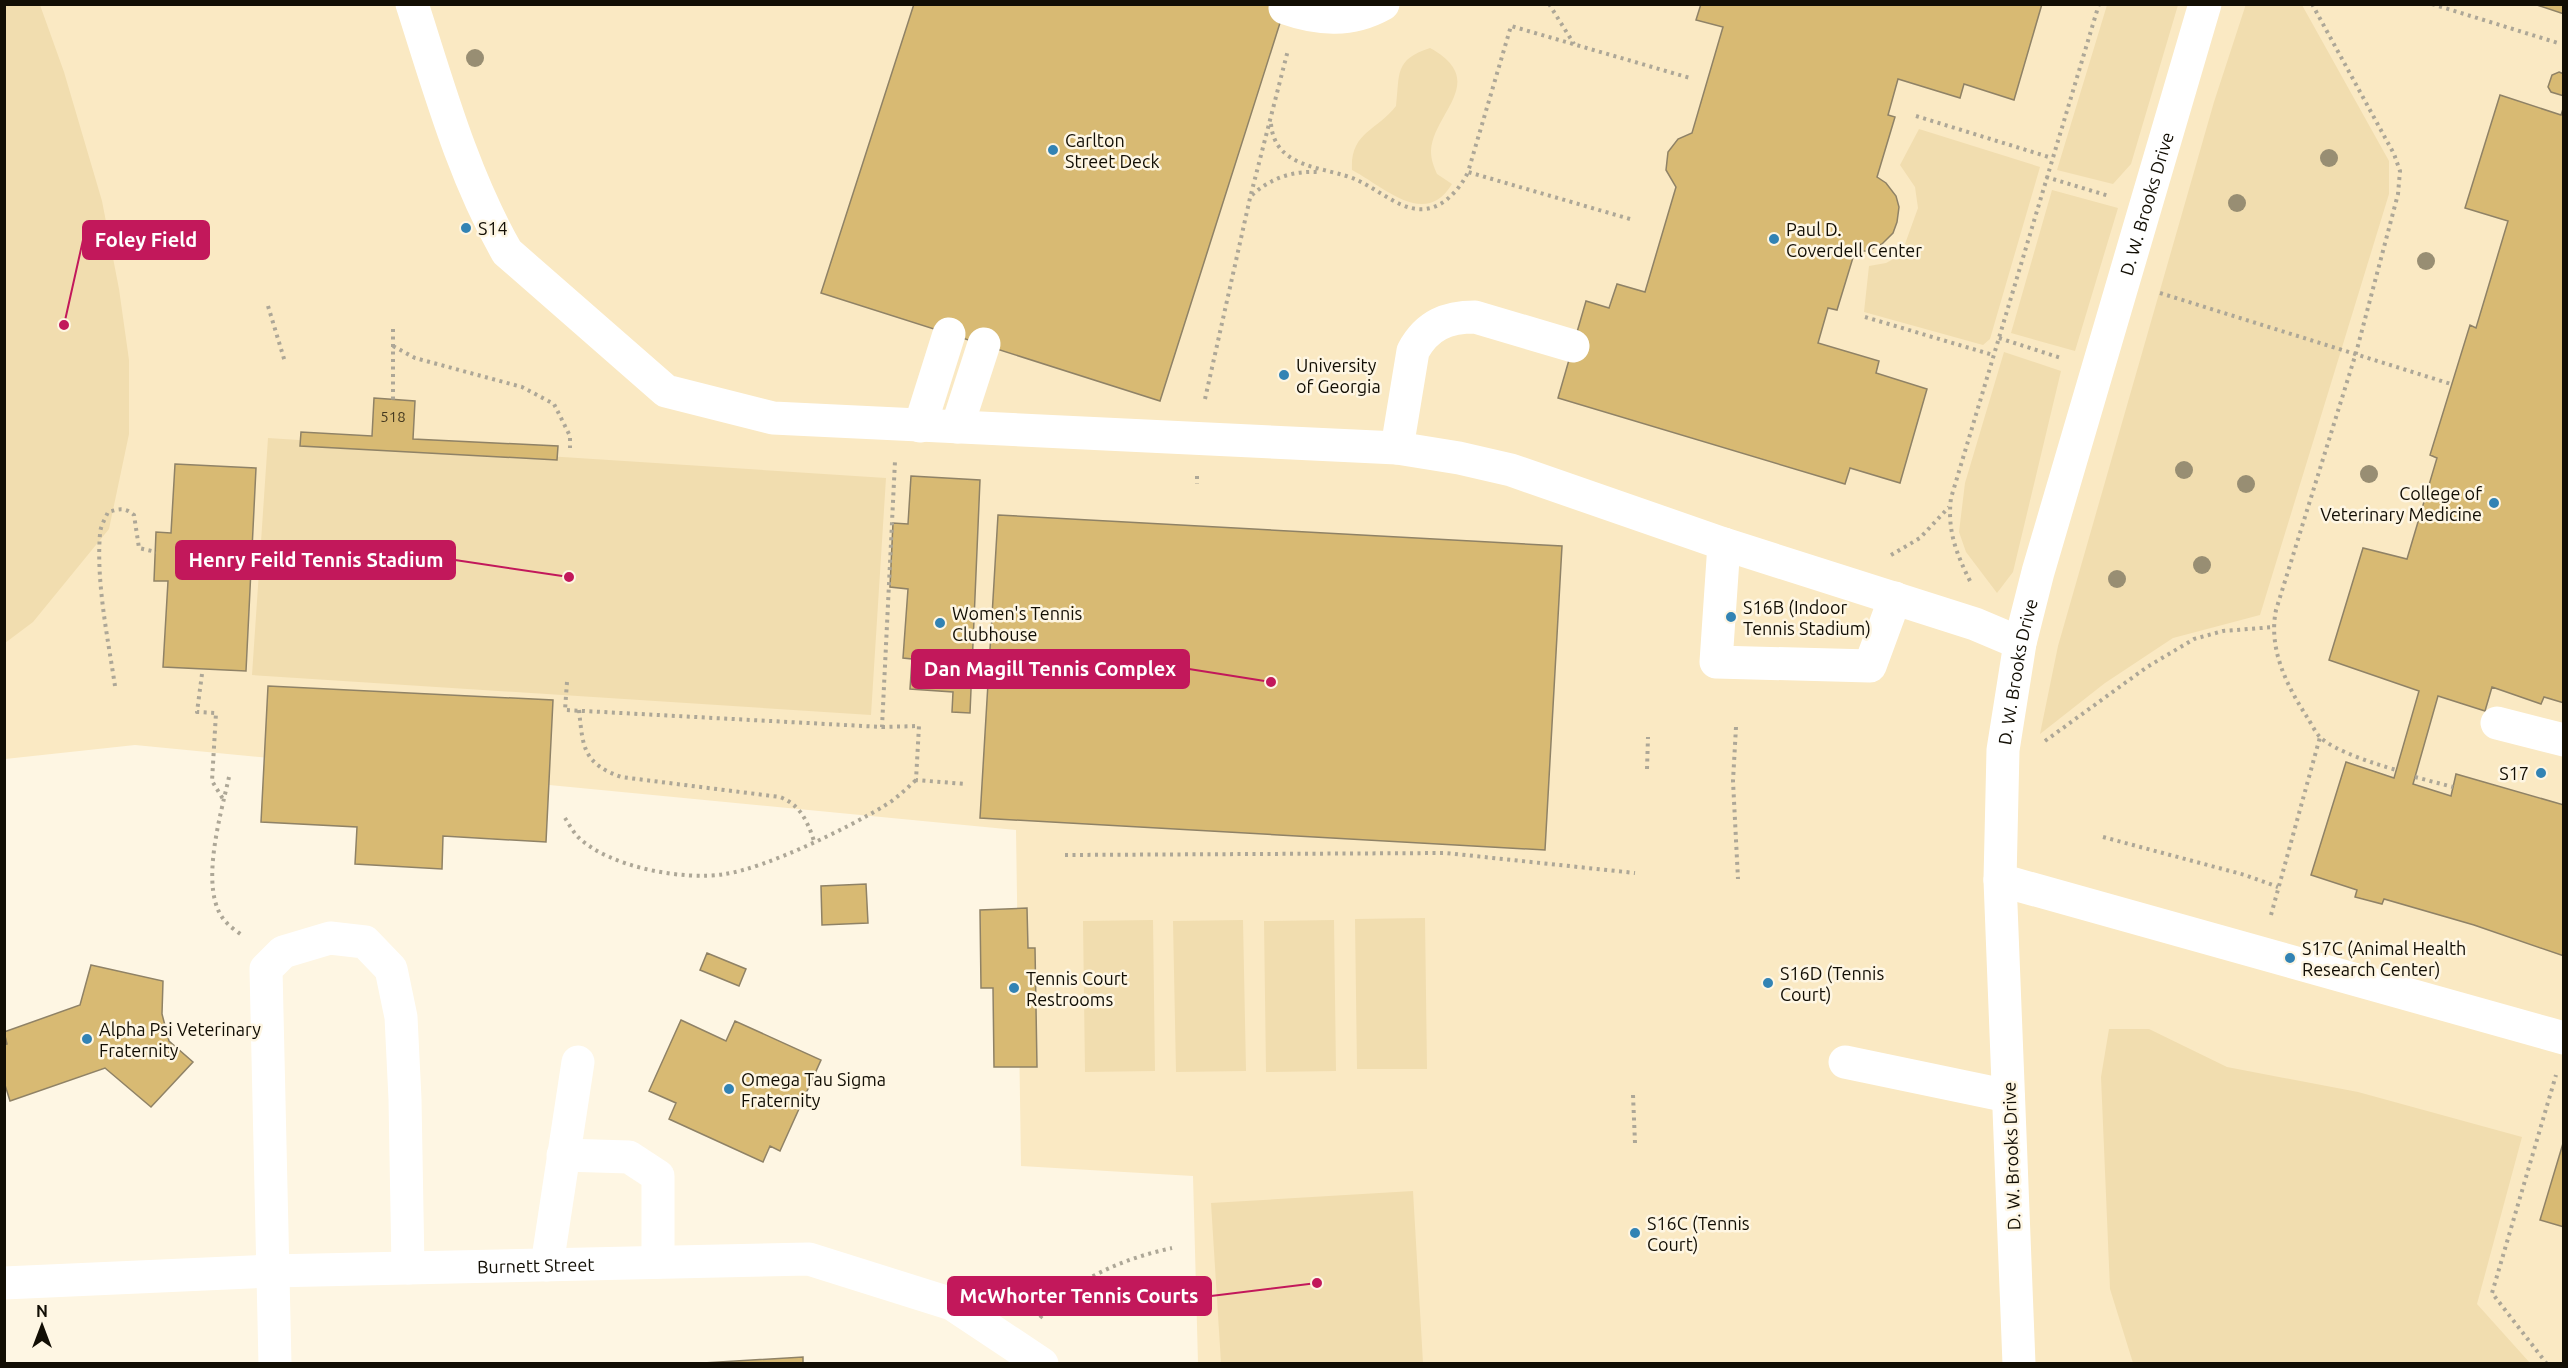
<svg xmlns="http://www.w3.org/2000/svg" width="2568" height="1368" font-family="Ubuntu,sans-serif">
	<rect width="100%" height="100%" fill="#fef6e3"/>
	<path fill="#fae9c3" d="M4 5H2563V1363H1198L1193 1176 1021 1166 1016 830 135 745 5 759Z"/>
	<path fill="#f1ddaf" d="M5 4 40 5 64 72 102 201 119 289 129 360V434L109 529 33 622 5 643Z
		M2246 4 2302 5 2389 161V194L2260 615 2173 638 2105 683 2040 734 2058 646 2214 102Z
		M2107 5H2178L2131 164 2113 184 2057 170Z
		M1430 48C1490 81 1433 113 1431 151 1431 160 1434 167 1437 174L1452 184C1425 229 1383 186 1352 170 1350 132 1377 131 1396 106 1400 73 1394 60 1430 48Z
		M1919 129 2040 167 1990 339 1983 345 1864 312 1869 266 1886 263 1901 255 1918 208 1915 187 1900 165Z
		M2052 190 2118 208 2075 351 2011 333Z
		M2004 352 2061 371 2013 572 1997 593 1966 552 1959 532 1965 483Z
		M268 438 886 478 871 715 252 675Z
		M1425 918 1427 1069H1357L1355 919Z
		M1153 920 1155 1071 1085 1072 1083 921Z
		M1243 920 1246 1071 1176 1072 1173 921Z
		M1334 920 1336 1071 1266 1072 1264 921Z
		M2109 1029H2149L2227 1067 2358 1092 2522 1137 2477 1304 2530 1363H2133L2110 1289 2101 1077Z
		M1413 1191 1423 1363H1221L1211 1203Z"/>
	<path fill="#d8ba73" stroke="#8f8266" stroke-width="1.5" d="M914 4H1286L1160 401 821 293Z
		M1701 4H2042L2014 100 1964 84 1960 98 1898 79 1888 115 1895 117 1877 177 1886 183 1896 196 1899 207 1897 222 1893 233 1882 244 1868 251H1855L1837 310 1828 308 1818 343 1879 361 1876 373 1927 389 1900 483 1850 468 1845 484 1558 398 1586 301 1609 308 1617 284 1645 292 1676 187 1666 170 1668 152 1678 139 1692 133 1723 27 1696 20Z
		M2534 4H2564V14Z
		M2559 72 2564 74V96L2551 92 2548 87 2552 75Z
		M2500 95 2561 115 2564 106V703L2544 697 2541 704 2492 687 2485 711 2438 696 2413 784 2451 796 2456 774 2564 805V956L2474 925 2384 899 2382 904 2355 897 2357 890 2311 875 2346 762 2394 778 2419 691 2329 660 2363 548 2407 559 2437 458 2430 455 2470 325 2476 328 2508 221 2465 208Z
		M374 398 415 401 413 439 558 446 557 460 300 446 301 432 372 436Z
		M175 464 256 468 246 671 163 667 168 581H154L156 532 171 533Z
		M911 476 980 480 970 713 952 712 953 692 910 689 912 659 903 658 908 589 890 587 893 523 908 524Z
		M998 515 1562 546 1545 850 980 818Z
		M268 686 553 700 546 842 443 836 442 869 355 864 357 827 261 822Z
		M866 884 868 923 822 925 821 886Z
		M1027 908 1028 948H1035L1037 1067H994L993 988H981L980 910Z
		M707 953 746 969 739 986 700 970Z
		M91 965 163 981 162 1014 169 1041 193 1062 151 1107 105 1068 10 1101 4 1082V1045L7 1044 4 1032 80 1005Z
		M681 1020 726 1041 735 1021 821 1060 780 1151 770 1146 763 1162 669 1119 676 1103 649 1091Z
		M2564 1140V1227L2540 1220Z
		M803 1357V1364H699L703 1363Z"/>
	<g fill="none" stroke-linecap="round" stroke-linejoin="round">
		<path stroke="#ada797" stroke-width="4" stroke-dasharray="3 4.5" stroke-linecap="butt" d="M1549 4 1574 44
			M2312 4 2394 154 2400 171 2398 194 2356 353 2276 610C2268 649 2287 686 2307 717 2311 723 2315 732 2320 737 2334 751 2376 764 2396 770
			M2432 4 2558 43
			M1916 116 2052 158
			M1271 124C1275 170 1326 166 1357 180 1386 193 1413 224 1445 201 1455 193 1463 183 1468 172
			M2046 177 2109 196
			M1252 195C1271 178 1292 171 1317 172
			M1630 219 1468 172 1511 26 1690 78
			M2160 293 2451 384
			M268 306 285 362
			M1865 317 1993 355
			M393 329V400
			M1999 338 2061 358
			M393 346 415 358 522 387 554 404 570 436V448
			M1205 399 1250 198 1288 50
			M1197 476V484
			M1891 555 1920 538 1949 507
			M1970 581C1956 553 1947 530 1951 498L2099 4
			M202 674 197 712 216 713 212 781 223 799
			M567 682 565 710 882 727 895 461
			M115 686C108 639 96 582 100 534 100 527 105 519 108 512 119 509 125 507 134 515L139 548 156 552
			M579 710C583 748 583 763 621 777L780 797C800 805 807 820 814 841
			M882 727 919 726 916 780 965 784
			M1736 727 1733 781 1738 879
			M2045 741 2147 667 2194 639 2223 631 2274 627
			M1647 769 1648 737
			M229 777C221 814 198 890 225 921 230 927 238 932 243 936
			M2415 777 2453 787
			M565 818C569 824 573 832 578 837 609 867 683 881 725 874 766 868 848 828 884 806 896 799 906 789 916 780
			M2103 837 2245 875 2278 887
			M1065 855 1446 853 1635 873
			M2271 915 2320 737
			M1633 1095 1635 1143
			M1040 1318C1074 1279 1122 1259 1172 1248
			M2547 1364 2492 1293 2556 1075"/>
		<g stroke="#fff" stroke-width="33">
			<path d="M412 4C439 88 463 175 507 252L666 391 773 418 1397 448 1459 458 1511 470 1724 544 1975 624 2020 643"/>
			<path d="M1285 8C1319 20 1351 22 1383 4"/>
			<path d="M920 426 949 334"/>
			<path d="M957 427 984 344"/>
			<path d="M1397 448 1413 351C1427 325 1447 317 1475 317L1573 346"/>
			<path d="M1724 544 1716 662 1870 666 1895 598"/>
			<path d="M2497 723 2564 740"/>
			<path d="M2000 880 2564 1038"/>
			<path d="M1845 1062 2008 1096"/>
			<path d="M563 1155 629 1157 658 1176V1262"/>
			<path d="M547 1265 578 1062"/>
			<path id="s1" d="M4 1283 271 1271 809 1259 952 1304 1042 1364"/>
			<path d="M275 1364 266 969 283 952 330 938 365 942 391 969 401 1017 405 1099 408 1268"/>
			<path id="s2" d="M2019 1364 2000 880 2003 750 2020 643 2038 572 2205 4"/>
		</g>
	</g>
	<g fill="#988e73">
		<circle cx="475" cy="58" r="9"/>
		<circle cx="2329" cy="158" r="9"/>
		<circle cx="2237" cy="203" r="9"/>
		<circle cx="2426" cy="261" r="9"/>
		<circle cx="2184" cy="470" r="9"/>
		<circle cx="2369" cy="474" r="9"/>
		<circle cx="2246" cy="484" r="9"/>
		<circle cx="2202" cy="565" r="9"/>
		<circle cx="2117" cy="579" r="9"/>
	</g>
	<g fill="#3283b4" stroke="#fef6e3" stroke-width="2">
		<circle cx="1053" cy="150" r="6"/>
		<circle cx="466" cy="228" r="6"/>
		<circle cx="1774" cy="239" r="6"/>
		<circle cx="1284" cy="375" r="6"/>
		<circle cx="2494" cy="503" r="6"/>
		<circle cx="1731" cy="617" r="6"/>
		<circle cx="940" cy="623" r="6"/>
		<circle cx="2541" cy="773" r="6"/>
		<circle cx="2290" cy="958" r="6"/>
		<circle cx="1768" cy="983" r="6"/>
		<circle cx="1014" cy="988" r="6"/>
		<circle cx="87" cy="1039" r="6"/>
		<circle cx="729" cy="1089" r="6"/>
		<circle cx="1635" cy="1233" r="6"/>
	</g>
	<g text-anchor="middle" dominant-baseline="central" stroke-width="5" stroke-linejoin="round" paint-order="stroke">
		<g font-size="15" fill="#443920">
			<text x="393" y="416">518</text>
		</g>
		<g font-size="18" fill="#120e04" stroke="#fef6e3" text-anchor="start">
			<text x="1065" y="140">Carlton<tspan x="1065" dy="21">Street Deck</tspan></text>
			<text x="478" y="228">S14</text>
			<text x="1786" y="229">Paul D.<tspan x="1786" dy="21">Coverdell Center</tspan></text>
			<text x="1296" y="365">University<tspan x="1296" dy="21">of Georgia</tspan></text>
			<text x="2482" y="493" text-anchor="end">College of<tspan x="2482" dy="21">Veterinary Medicine</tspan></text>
			<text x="1743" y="607">S16B (Indoor<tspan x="1743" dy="21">Tennis Stadium)</tspan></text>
			<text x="952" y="613">Women's Tennis<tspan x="952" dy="21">Clubhouse</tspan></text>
			<text x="2529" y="773" text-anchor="end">S17</text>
			<text x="2302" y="948">S17C (Animal Health<tspan x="2302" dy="21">Research Center)</tspan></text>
			<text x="1780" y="973">S16D (Tennis<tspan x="1780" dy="21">Court)</tspan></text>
			<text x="1026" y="978">Tennis Court<tspan x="1026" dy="21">Restrooms</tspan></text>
			<text x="99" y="1029">Alpha Psi Veterinary<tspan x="99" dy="21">Fraternity</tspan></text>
			<text x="741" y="1079">Omega Tau Sigma<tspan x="741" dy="21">Fraternity</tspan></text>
			<text x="1647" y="1223">S16C (Tennis<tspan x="1647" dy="21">Court)</tspan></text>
		</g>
		<g font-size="18" fill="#120e04" stroke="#fef6e3">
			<text stroke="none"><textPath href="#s2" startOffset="1180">D. W. Brooks Drive</textPath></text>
			<text stroke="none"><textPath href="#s2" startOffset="694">D. W. Brooks Drive</textPath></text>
			<text transform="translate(2011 1156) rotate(-92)">D. W. Brooks Drive</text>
			<text stroke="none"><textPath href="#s1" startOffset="532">Burnett Street</textPath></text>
		</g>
	</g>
	<path fill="none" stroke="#c2185b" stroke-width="2" d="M64 325L83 240M569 577L455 560M1271 682L1189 669M1317 1283L1211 1296"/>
	<g fill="#c2185b" stroke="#fef6e3" stroke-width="2">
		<circle cx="64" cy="325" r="6"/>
		<circle cx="569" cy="577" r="6"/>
		<circle cx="1271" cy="682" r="6"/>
		<circle cx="1317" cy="1283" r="6"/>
	</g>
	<g fill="#c2185b" stroke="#c2185b" stroke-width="2">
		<rect x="83" y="221" width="126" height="38" rx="6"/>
		<rect x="176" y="541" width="279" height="38" rx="6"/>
		<rect x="912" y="650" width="277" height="38" rx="6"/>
		<rect x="948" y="1277" width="263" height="38" rx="6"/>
	</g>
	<g font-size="20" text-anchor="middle" font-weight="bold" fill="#fff">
		<text x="146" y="247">Foley Field</text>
		<text x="316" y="567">Henry Feild Tennis Stadium</text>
		<text x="1050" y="676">Dan Magill Tennis Complex</text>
		<text x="1079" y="1303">McWhorter Tennis Courts</text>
	</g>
	<rect width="2568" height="1368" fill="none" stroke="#120e04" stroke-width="12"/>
	<g transform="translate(42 1326)" stroke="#fef6e3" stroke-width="4.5" paint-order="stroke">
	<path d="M0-4.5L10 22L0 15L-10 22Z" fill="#120e04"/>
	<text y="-9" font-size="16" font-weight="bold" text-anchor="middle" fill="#120e04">N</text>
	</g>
</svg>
